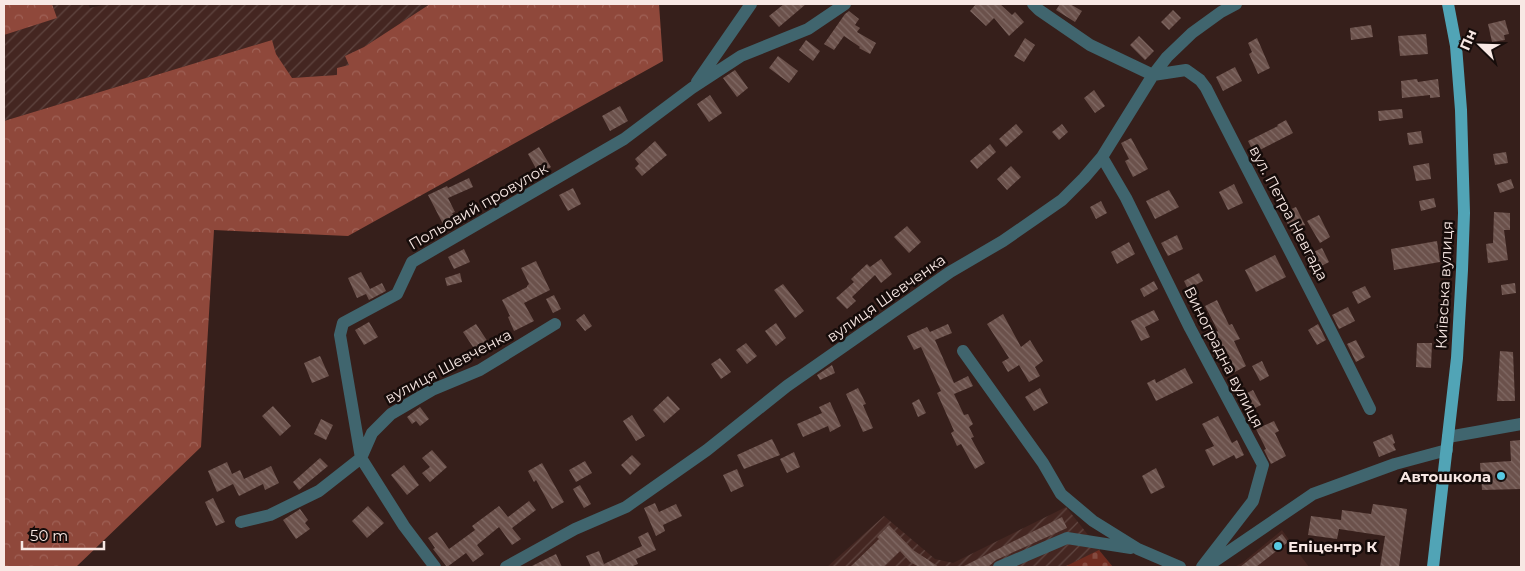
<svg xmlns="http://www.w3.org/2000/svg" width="1525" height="571" font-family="Montserrat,sans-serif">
	<defs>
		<pattern id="industrial-furrows" width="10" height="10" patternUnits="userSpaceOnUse" patternTransform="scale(1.25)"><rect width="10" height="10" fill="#442621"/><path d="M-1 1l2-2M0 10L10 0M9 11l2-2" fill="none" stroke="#604641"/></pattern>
		<pattern id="forest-crowns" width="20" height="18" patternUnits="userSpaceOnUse" patternTransform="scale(1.25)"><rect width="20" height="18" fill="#8f483b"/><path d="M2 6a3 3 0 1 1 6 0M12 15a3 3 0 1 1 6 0" fill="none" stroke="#a06257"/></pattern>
		<pattern id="cemetery-stones" width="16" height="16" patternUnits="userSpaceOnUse" patternTransform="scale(1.25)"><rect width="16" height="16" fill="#6f2c20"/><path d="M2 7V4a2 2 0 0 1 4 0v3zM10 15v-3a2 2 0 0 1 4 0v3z" fill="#844b40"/></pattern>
		<pattern id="building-back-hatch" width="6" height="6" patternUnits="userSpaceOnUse" patternTransform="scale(1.25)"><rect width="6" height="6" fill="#6b514b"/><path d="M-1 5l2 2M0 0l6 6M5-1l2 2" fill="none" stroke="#816a65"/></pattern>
	</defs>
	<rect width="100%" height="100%" fill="#361f1b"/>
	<path fill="#442621" d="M1282 530 1309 567H1234L1242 563Z"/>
	<path fill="url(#industrial-furrows)" d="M52 4H88L90 8 107 4H430L364 47 346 56 350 65 338 75 291 78 276 54 272 40 4 121V35L56 18Z
		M1066 507 1100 550 1064 567H827L884 516 935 559 953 563Z"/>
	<path fill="url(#forest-crowns)" d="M4 4H52L57 18 4 35Z
		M430 4H659L663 61 348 236 214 230 201 447 76 567H4V121L272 40 276 54 292 78 337 75V68L349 65 345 56 364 47Z"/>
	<path fill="url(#cemetery-stones)" d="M1099 550 1113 567H1064Z"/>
	<path fill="url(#building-back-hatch)" d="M784 4H806L779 27 769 16Z
		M976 4H1000L1012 15 1015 12 1024 22 1009 36 994 18 986 26 970 11Z
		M1060 4H1070L1082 11 1075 22 1056 10Z
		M1173 10 1181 18 1169 30 1161 22Z
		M849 11 859 19 855 25 860 28 857 32 876 43 870 54 859 48 860 47 844 36 834 50 824 44 845 14Z
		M1505 20 1509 34 1504 35 1505 40 1492 42 1488 24Z
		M1371 25 1373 37 1351 40 1350 28Z
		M1426 34 1428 54 1400 56 1398 36Z
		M1139 36 1154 51 1145 60 1130 45Z
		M1025 38 1035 45 1024 62 1014 56Z
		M1257 38 1270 68 1258 74 1249 54 1252 52 1248 43Z
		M806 40 820 51 813 61 799 50Z
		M778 56 798 71 789 83 769 68Z
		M1235 67 1242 81 1223 91 1216 77Z
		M735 70 748 88 737 97 723 78Z
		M1417 79 1418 82 1438 79 1440 97 1430 98V95L1402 98 1401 81Z
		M1094 90 1105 106 1095 113 1084 98Z
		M710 95 722 113 709 122 697 104Z
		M620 106 628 121 610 131 602 116Z
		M1402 109 1403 118 1379 121 1378 111Z
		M1286 120 1293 133 1254 153 1248 141 1278 126 1277 125Z
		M1016 124 1023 132 1006 147 999 139Z
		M1062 124 1068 132 1059 140 1052 132Z
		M1421 131 1423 143 1409 145 1407 133Z
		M1131 138 1148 169 1133 177 1125 161 1129 159 1121 143Z
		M655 141 667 155 642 176 635 168 639 164 635 159Z
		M990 144 996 152 977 169 970 161Z
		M539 147 551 167 539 174 528 154Z
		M1506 152 1508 163 1495 165 1493 154Z
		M1429 163 1431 179 1416 181 1413 166Z
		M1011 166 1021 177 1007 190 997 179Z
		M469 178 473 187 448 198 455 212 452 213 455 218 443 224 428 195 447 186 448 188Z
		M1511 179 1514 188 1500 193 1497 184Z
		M1234 184 1243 203 1228 210 1219 192Z
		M573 188 581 204 568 211 559 195Z
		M1169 190 1179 207 1155 219 1146 201Z
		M1434 198 1436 207 1421 211 1419 201Z
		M1101 201 1107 213 1096 219 1090 207Z
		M1296 207 1305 225 1292 232 1282 213Z
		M1494 212 1510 213V230H1504L1508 260 1488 263 1486 244 1493 243Z
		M1319 215 1330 237 1320 243 1307 221Z
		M907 226 921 242 909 253 894 237Z
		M1177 235 1183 249 1168 256 1161 243Z
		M1437 241 1440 262 1394 270 1391 249Z
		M1129 242 1135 254 1117 264 1111 252Z
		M1322 248 1329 262 1312 271 1305 256Z
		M464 249 470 262 454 269 448 257Z
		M1275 255 1286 277 1256 292 1245 270Z
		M881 259 892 274 881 283 875 275 852 297 856 301 847 309 836 298 854 282 851 279 867 264 870 267Z
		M536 261 550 290 524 303 534 321 514 331 508 317 510 316 502 300 527 287V286L529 284 521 268Z
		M361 272 370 289 382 283 386 291 369 300 366 294 357 298 348 278Z
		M460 273 462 282 447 286 445 278Z
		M1199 273 1203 281 1188 289 1184 281Z
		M1154 281 1158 289 1144 297 1140 289Z
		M1515 283 1516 293 1502 295 1501 285Z
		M783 284 804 311 795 318 774 290Z
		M1365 286 1371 297 1358 304 1352 292Z
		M554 295 561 309 553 313 546 299Z
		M1217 300 1229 325 1232 324 1240 339 1234 341 1246 366 1233 373 1223 352 1220 353 1211 334 1218 331 1205 306Z
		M1348 307 1355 321 1339 329 1332 315Z
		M1154 310 1159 320 1145 327 1150 337 1141 341 1131 321Z
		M584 314 592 326 585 331 576 320Z
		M1003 314 1021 347 1030 340 1043 361 1035 367 1040 376 1029 382 1019 365 1008 372 1002 362 1009 358 987 324Z
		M369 322 378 337 364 345 355 330Z
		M776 323 786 338 776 346 765 331Z
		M476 324 488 342 475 350 463 332Z
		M948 324 952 333 935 340 954 383 968 376 973 386 954 394 964 415 968 414 973 424 969 427 974 437 971 438 985 463 975 469 961 444 957 446 951 433 954 431 937 393 941 391 921 347 914 350 907 336 927 327 930 332Z
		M1318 324 1326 340 1317 345 1308 330Z
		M1356 340 1365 357 1356 362 1347 344Z
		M746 343 757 356 747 364 736 350Z
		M1417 343H1432L1431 368 1416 367Z
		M1500 351 1513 352 1515 401H1497Z
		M320 356 329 376 312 383 304 363Z
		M720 358 731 372 721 379 711 364Z
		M1262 361 1269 376 1260 381 1252 366Z
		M832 365 835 373 820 380 817 375Z
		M1185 368 1193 383 1156 401 1147 383 1155 379 1156 383Z
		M858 388 866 404 863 405 873 428 863 432 846 394Z
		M1040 388 1048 403 1034 411 1025 397Z
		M1253 390 1261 405 1249 411 1241 396Z
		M668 396 680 409 664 423 653 410Z
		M919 399 926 413 918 417 912 403Z
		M830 402 841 426 830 432 828 426 803 437 797 424 822 413 819 407Z
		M273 406 291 426 280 436 262 416Z
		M420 407 429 419 420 426 416 421 412 424 407 417Z
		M632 415 645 436 636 441 623 421Z
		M1218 416 1232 443 1237 440 1244 455 1236 459 1234 455 1213 466 1205 450 1214 446 1202 424Z
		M321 419 333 425 326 440 314 434Z
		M1274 421 1279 431 1275 433 1286 456 1271 464 1264 450 1266 449 1256 429Z
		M1392 434 1395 443 1393 444 1396 450 1379 457 1373 442Z
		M772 439 780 455 744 469 737 455Z
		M1521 440V489L1482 490 1480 463 1511 461 1510 441Z
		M432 450 447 467 430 482 422 473 430 467 422 458Z
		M794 452 800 467 787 473 780 459Z
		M632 455 641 464 630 475 621 465Z
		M320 458 328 466 299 490 293 482Z
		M585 461 592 473 576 482 569 470Z
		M227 462 232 474 240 470 244 479 271 466 279 483 265 490 263 484 239 496 233 484 217 492 208 471Z
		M542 463 564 502 552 509 536 480 534 482 528 471Z
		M404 465 419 485 407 495 391 475Z
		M1156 468 1165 487 1151 494 1142 476Z
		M737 469 744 486 731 492 723 475Z
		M580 485 591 504 584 508 573 489Z
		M213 498 225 522 216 526 205 502Z
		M529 501 536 510 512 528 521 539 512 545 499 527 477 545 484 554 473 562 466 553 447 567 433 549 435 548 428 538 437 532 449 549 475 530 472 526 499 506 508 517Z
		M655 503 659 512 676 504 682 516 663 525 665 531 656 536 644 508Z
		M1373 504 1407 509 1399 567H1380L1385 536 1339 529 1337 539 1308 535 1311 516 1341 520 1342 510 1371 514Z
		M368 506 384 523 367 538 352 521Z
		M300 509 308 520 305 523 310 529 296 539 283 520Z
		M1062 517 1067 528 996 560 988 567H962Z
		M889 525 913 550 939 567H919L910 562 900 551 883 567H850L879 539 877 537Z
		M648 532 656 550 636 559 638 564 630 567H591L586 556 599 551 604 564 642 546 638 537Z
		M1282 534 1288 542 1256 567H1240Z
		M556 554 562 567H530Z"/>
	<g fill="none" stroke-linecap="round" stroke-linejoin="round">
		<path stroke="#40656e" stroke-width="12" d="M1033 4 1039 10 1090 45 1153 75 1186 70 1200 80 1206 88C1260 195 1317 301 1370 409
			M697 82 751 4
			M1102 157 1126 198 1190 328 1263 465 1253 501 1202 567
			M963 351 1043 463 1061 494 1093 521 1138 549 1180 567
			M1448 437 1521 424
			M241 522 270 515 319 491 361 458 372 433 391 414 432 390 480 370 555 324
			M435 567 404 526 361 458 340 335 343 323 397 294 412 262 624 139 692 88 741 56 808 29 845 4
			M506 567 575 529 626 507 707 450 787 386 950 272 1003 241 1062 200 1084 178 1102 157 1153 75 1167 57 1192 33 1221 12 1236 4
			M999 567 1067 538 1131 548
			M1206 567 1313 494 1395 464 1447 450"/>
		<path stroke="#51a4b6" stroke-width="12" d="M1433 567 1457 358 1462 270 1464 213 1461 110 1456 46 1448 4"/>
	</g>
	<g fill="#57c9e2" stroke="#160c0a" stroke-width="2">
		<circle cx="1501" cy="476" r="5"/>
		<circle cx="1278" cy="546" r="5"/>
	</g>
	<g text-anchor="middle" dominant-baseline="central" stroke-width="5" stroke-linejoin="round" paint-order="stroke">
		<g font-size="15" fill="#f8e8e4" stroke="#160c0a">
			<text transform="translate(478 206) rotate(-30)">Польовий провулок</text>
			<text transform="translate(1289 213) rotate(62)">вул. Петра Невгада</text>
			<text transform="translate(1444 285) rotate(-87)">Київська вулиця</text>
			<text transform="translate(886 298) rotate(-35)">вулиця Шевченка</text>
			<text transform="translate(1224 357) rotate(63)">Виноградна вулиця</text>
			<text transform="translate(448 366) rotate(-28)">вулиця Шевченка</text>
		</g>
		<g font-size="15" font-weight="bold" fill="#f8e8e4" stroke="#160c0a" text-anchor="end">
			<text x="1491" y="476">Автошкола</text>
			<text x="1288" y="546" text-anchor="start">Епіцентр К</text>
		</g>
	</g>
	<rect width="1525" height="571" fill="none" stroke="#f8e8e4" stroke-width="10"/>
	<g transform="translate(1480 45) rotate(293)" stroke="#160c0a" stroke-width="4" paint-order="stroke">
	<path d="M0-4L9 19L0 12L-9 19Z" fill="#f8e8e4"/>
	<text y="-8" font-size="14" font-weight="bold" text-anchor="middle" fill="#f8e8e4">Пн</text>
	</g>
	<path d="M22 541v8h82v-8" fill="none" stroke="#f8e8e4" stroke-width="2.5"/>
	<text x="30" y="541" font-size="15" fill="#f8e8e4" stroke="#160c0a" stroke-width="4" paint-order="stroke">50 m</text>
</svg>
